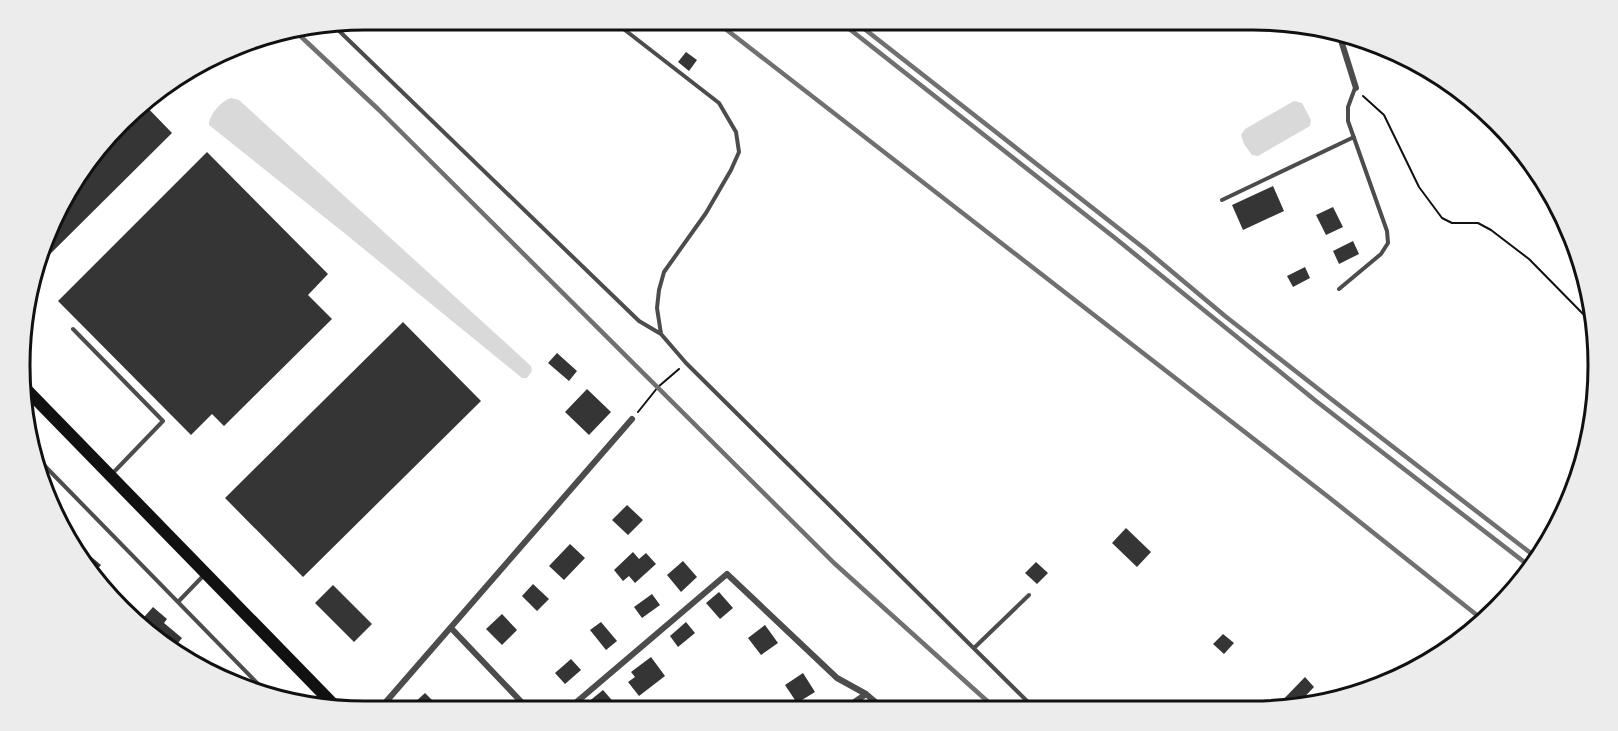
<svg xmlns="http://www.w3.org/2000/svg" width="1618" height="731" font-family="'IBM Plex Sans',sans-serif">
	<rect width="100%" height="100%" fill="#fff"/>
	<path fill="#d9d9d9" d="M231 98 239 100 531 366 532 371 527 378H522L343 232 209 125C209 115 221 101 231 98Z
		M1294 101 1302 103 1311 120 1310 126 1258 156 1252 155 1244 144 1241 135 1245 129Z"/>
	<path fill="#353535" d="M686 52 697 60 689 71 678 62Z
		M142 102 172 133 39 265 66 192 138 105Z
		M207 152 328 274 308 295 332 319 224 426 212 414 191 435 58 301Z
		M1273 186 1284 211 1243 230 1232 205Z
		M1333 207 1343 227 1326 235 1316 215Z
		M1353 241 1359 254 1339 264 1333 251Z
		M1305 267 1310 278 1293 287 1287 276Z
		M403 322 481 401 303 577 225 498Z
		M557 353 577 371 569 381 548 363Z
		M587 389 611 412 589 435 565 412Z
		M627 505 643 520 628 535 612 520Z
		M1126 528 1151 552 1137 567 1112 543Z
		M570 544 585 558 564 580 549 566Z
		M82 549 101 565 94 573 78 554Z
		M633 552 639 559 646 553 656 564 635 583 629 576 623 581 614 570Z
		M683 561 697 577 681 592 667 575Z
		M1036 562 1048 573 1037 584 1025 573Z
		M533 584 549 599 537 611 522 596Z
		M333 585 372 624 354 642 315 603Z
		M719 592 733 608 720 619 706 603Z
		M652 594 660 605 642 618 634 607Z
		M153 607 167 619 164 623 182 638 174 648 137 625Z
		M502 614 517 630 502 645 486 629Z
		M601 622 617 641 606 650 590 630Z
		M686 622 695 633 678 647 670 636Z
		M765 625 778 643 761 655 748 638Z
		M1223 634 1234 643 1224 654 1213 644Z
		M651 657 665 676 639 696 628 682 635 677 631 672Z
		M571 659 581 670 565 684 555 673Z
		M803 673 815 692 797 703 785 685Z
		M1305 677 1314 687 1293 709H1274Z
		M603 690 617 706 612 711H593L587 703Z
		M425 693 443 711H420L413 704Z"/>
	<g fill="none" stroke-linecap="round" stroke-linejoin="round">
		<path stroke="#111" stroke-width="2" d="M1363 96 1384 115 1419 187 1442 218 1452 223H1478L1491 230 1529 259 1589 320
			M638 412 658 387 679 369"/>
		<path stroke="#4c4c4c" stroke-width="4" d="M612 20 719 103 736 132 739 152 731 170 706 213 664 272 659 290 657 308 661 334 686 363 1035 709
			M333 25 639 321 661 334
			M1222 200 1354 137
			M1339 289 1381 254 1388 243 1387 231 1348 121V107L1355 88
			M73 329 163 421 111 475
			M39 460 266 692
			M178 602 204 575
			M974 648 1029 595
			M1307 706 1313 701"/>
		<path stroke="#4c4c4c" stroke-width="6" d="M1340 37 1356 88
			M451 628 530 711
			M843 710 866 694
			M378 711 632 419
			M566 711 727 574 837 678 866 694 885 710"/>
		<path stroke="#111" stroke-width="12" d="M23 386 334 705"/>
		<path stroke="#707070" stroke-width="4.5" d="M714 20 1331 499 1483 620
			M838 20 1115 238 1316 401 1532 568
			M853 20 1145 249 1225 316 1335 402 1537 558
			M295 31 379 110 834 563 996 709"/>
	</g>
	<path d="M0 0H1618V731H0ZM365 30H1253A335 335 0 0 1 1588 365V366A335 335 0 0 1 1253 701H365A335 335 0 0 1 30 366V365A335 335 0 0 1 365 30Z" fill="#ececec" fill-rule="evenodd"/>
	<path fill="none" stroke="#111" stroke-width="3" d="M365 30H1253A335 335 0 0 1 1588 365V366A335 335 0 0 1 1253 701H365A335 335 0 0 1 30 366V365A335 335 0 0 1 365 30Z"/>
</svg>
